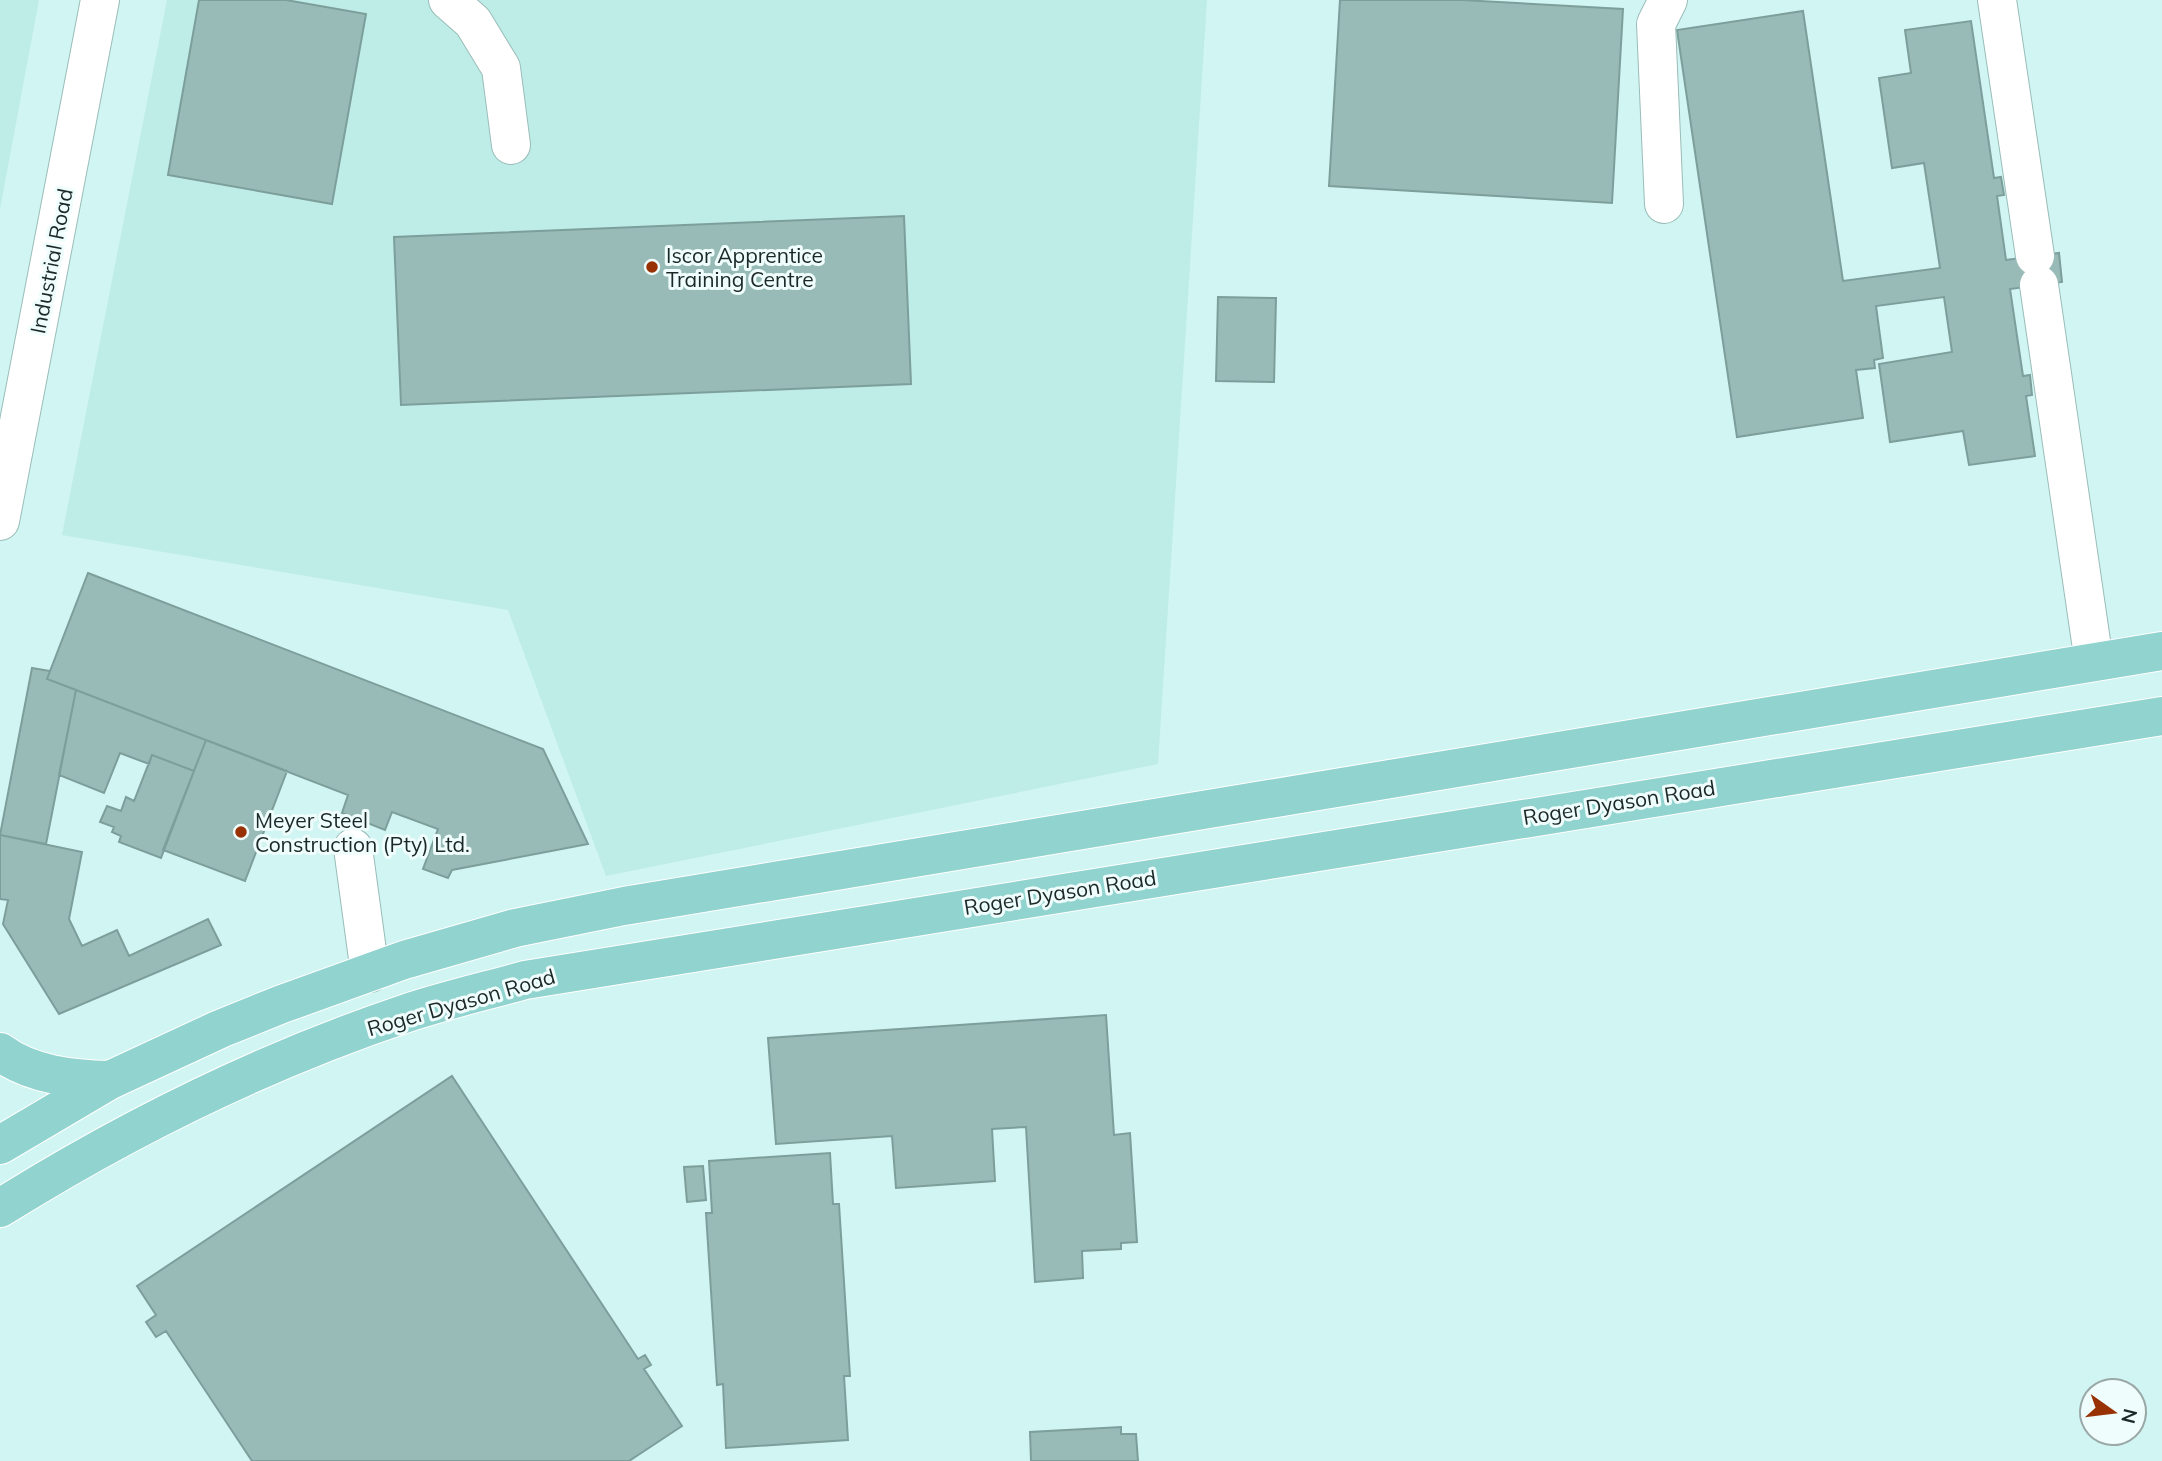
<svg xmlns="http://www.w3.org/2000/svg" width="2162" height="1461" font-family="Mulish,sans-serif">
	<rect width="100%" height="100%" fill="#d1f5f2"/>
	<path fill="#beece7" d="M0 0H39L0 209Z
		M167 0H1207L1158 764 606 876 508 610 62 535Z"/>
	<path fill="#99bbb8" stroke="#7d9f9b" stroke-width="2" d="M199 0H286L366 14 332 204 168 175Z
		M1340 0H1462L1623 9 1612 203 1329 186Z
		M1803 11 1843 281 1940 268 1924 163 1892 168 1879 78 1911 73 1905 30 1971 21 1994 178 2001 177 2004 195 1997 196 2006 260 2059 253 2062 282 2010 289 2023 376 2030 375 2032 395 2026 396 2035 456 1969 465 1963 431 1890 442 1879 364 1952 352 1944 297 1876 306 1883 358 1874 360 1875 368 1856 370 1863 418 1737 437 1677 30Z
		M904 216 911 384 401 405 394 237Z
		M1218 297 1276 298 1274 382 1216 381Z
		M88 573 543 749 588 844 452 870 448 878 423 869 438 829 392 812 385 830 342 813 348 795 47 679Z
		M32 668 50 671 47 679 76 690 46 844 0 835Z
		M76 690 206 740 194 771 152 755 149 764 120 753 104 793 59 775Z
		M206 740 287 771 245 881 163 850Z
		M152 755 194 771 161 858 119 842 121 836 112 832 114 827 100 822 107 806 121 811 126 797 134 801Z
		M0 835 82 852 69 919 82 946 117 930 129 956 208 919 221 945 59 1014 3 924 8 900 0 899Z
		M1106 1015 1114 1135 1130 1133 1137 1242 1121 1243V1249L1082 1251 1083 1278 1035 1282 1026 1127 992 1129 995 1181 896 1188 892 1136 776 1144 768 1038Z
		M452 1076 638 1359 645 1355 651 1365 644 1369 682 1426 629 1461H252L166 1331 156 1337 146 1322 156 1315 137 1286Z
		M830 1153 833 1204H839L850 1376H844L848 1440 726 1448 723 1384 717 1385 706 1213H712L709 1161Z
		M703 1166 706 1200 687 1202 684 1167Z
		M1121 1427V1434H1136L1138 1461H1031L1030 1432Z"/>
	<g fill="none" stroke-linecap="round" stroke-linejoin="round">
		<defs>
			<path id="minor" d="M448 0 473 22 501 68 511 145
				M1997 0 2035 256
				M1664 204 1656 24 1668 0
				M2039 285 2094 662
				M0 521 100 0
				M353 848 370 973"/>
			<path id="major" d="M0 1052C31 1075 72 1079 110 1080
				M0 1145 110 1080 220 1029 282 1004 404 960 515 928 624 906 2162 651
				M0 1208C128 1128 264 1061 407 1013 446 1000 486 991 525 980L2162 716"/>
		</defs>
		<use href="#minor" stroke="#9abdb9" stroke-width="40"/>
		<use href="#major" stroke="#fff" stroke-width="40"/>
		<use href="#minor" stroke="#fff" stroke-width="38"/>
		<use href="#major" stroke="#91d3cf" stroke-width="38"/>
	</g>
	<g fill="#983205" stroke="#effdfc" stroke-width="2.5">
		<circle cx="652" cy="267" r="7"/>
		<circle cx="241" cy="832" r="7"/>
	</g>
	<g text-anchor="middle" dominant-baseline="central" stroke-width="6" stroke-linejoin="round" paint-order="stroke">
		<g font-size="21" fill="#1b2827" stroke="#effdfc" text-anchor="start">
			<text x="666" y="255">Iscor Apprentice<tspan x="666" dy="24">Training Centre</tspan></text>
			<text x="255" y="820">Meyer Steel<tspan x="255" dy="24">Construction (Pty) Ltd.</tspan></text>
		</g>
		<g font-size="21" fill="#1b2827" stroke="#effdfc">
			<text transform="translate(51 261) rotate(-79)">Industrial Road</text>
			<text transform="translate(1619 802) rotate(-9)">Roger Dyason Road</text>
			<text transform="translate(1060 892) rotate(-9)">Roger Dyason Road</text>
			<text transform="translate(461 1002) rotate(-16)">Roger Dyason Road</text>
		</g>
	</g>
	<g transform="translate(2113 1412) rotate(104)"><circle r="33" fill="#effdfc" stroke="#9aa8a7" stroke-width="2"/>
	<path d="M0-5L12 26L0 18L-12 26Z" fill="#983205"/>
	<text y="-10" font-size="19" font-weight="bold" text-anchor="middle" fill="#1b2827">N</text>
	</g>
</svg>
